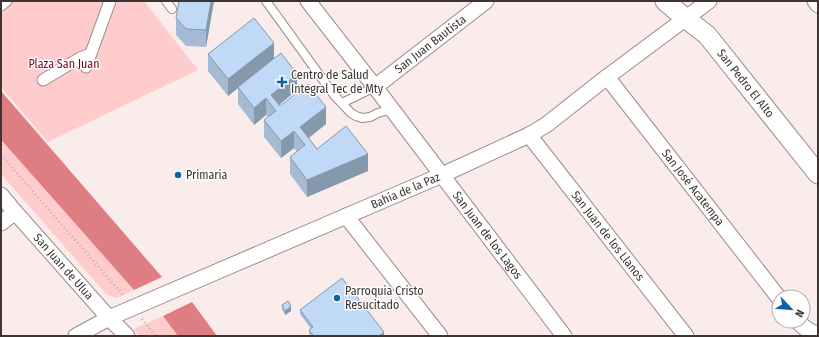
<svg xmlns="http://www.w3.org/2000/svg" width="819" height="337" font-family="'Fira Sans Condensed',sans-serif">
	<rect width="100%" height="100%" fill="#fbecec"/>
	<path fill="#fecccd" d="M1 1H144L198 70 48 142 1 87Z
		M1 139 134 290 117 298 106 294 1 174Z
		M163 316 179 336H139L134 329Z"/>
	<path fill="#df7e82" d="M1 91 162 277 134 290 4 143 1 139Z
		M192 302 217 336H178L163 316Z"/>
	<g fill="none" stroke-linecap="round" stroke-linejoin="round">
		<defs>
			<path id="service" d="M166 1 172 9
				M266 1 334 95 351 113 356 116 362 118 370 117 378 113 392 109
				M342 103 375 87"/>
			<path id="pedestrian" d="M1 5 6 1
				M86 67 110 1
				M43 80 80 58 91 54"/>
			<g id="minor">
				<path id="s1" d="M308 1 375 87 564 336"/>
				<path d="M815 1 818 5"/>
				<path id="s2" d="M607 77 779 298"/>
				<path id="s3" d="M375 87 486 1"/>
				<path id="s4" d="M529 135 686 336"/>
				<path id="s5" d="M1 195 15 212 109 318 127 336"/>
				<path d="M346 216 440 336"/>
				<path d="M1 223 15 212"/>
				<path d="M797 321 805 328 818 336"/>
				<path id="s6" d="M76 336 109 318 442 175 529 135 546 125 607 77 709 1"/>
			</g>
			<g id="tertiary">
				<path id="s7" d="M665 1 685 18 707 35 818 174"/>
				<path d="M817 336 818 335"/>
			</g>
		</defs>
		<use href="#service" stroke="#9f8888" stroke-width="10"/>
		<use href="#pedestrian" stroke="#9f8888" stroke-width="13"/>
		<use href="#minor" stroke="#9f8888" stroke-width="17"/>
		<use href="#tertiary" stroke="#9f8888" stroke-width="21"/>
		<path stroke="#bcaeae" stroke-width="2.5" stroke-dasharray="1 3" stroke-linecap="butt" d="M1 155 123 295
			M142 319 156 336"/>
		<use href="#service" stroke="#fff" stroke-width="8"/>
		<use href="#pedestrian" stroke="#fff" stroke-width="11"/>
		<use href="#minor" stroke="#fff" stroke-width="15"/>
		<use href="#tertiary" stroke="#fff" stroke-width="19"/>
	</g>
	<path fill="#a5bbd4" d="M214 1 206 47 186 46 176 35V18Z
		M208 54 274 59 297 90 279 105 280 106 326 124 309 138 317 149 368 171 307 197 290 174V157L297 152 294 148 281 158 264 137V120L268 117 266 115 254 125 238 104V88L228 96 208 71Z
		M282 305 291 311 285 315 282 309Z
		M300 310 384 336H311L309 334V330L311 329 300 314Z"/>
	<path fill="#8698ac" d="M211 1H214L206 47V30Z
		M274 43V60L228 96V79Z
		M297 74V90L274 109 271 95Z
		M266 98V115L254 125V108Z
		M326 107V124L303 142 300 127Z
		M294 131V148L281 158V141Z
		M368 154V171L307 197V180Z
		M291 306V311L285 315V311Z
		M384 332V336H379Z"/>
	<path fill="#c0d9f6" stroke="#8698ac" d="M179 1H211L206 30 186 29 176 18Z
		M254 18 274 43 228 79 208 54Z
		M281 53 297 74 271 95 280 106 308 84 326 107 300 127 317 149 346 126 368 154 307 180 290 157 305 145 294 131 281 141 264 120 276 111 266 98 254 108 238 87Z
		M342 278 384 332 379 336H320L319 335 318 336H314L309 330 313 327 300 310Z
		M288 301 291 306 285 311 282 305Z"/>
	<g fill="#0a62af" stroke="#fdfdfd" stroke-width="1.5">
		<path d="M280 76h4v4h4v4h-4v4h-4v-4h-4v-4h4z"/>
		<circle cx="178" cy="175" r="4"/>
		<circle cx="337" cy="298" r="4"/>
	</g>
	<g text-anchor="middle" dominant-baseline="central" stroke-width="3" stroke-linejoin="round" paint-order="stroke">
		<g font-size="12" fill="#3e3434" stroke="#fdfdfd">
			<text stroke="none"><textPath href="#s3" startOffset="70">San Juan Bautista</textPath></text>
			<text stroke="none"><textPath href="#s7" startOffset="116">San Pedro El Alto</textPath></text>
			<text stroke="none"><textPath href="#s2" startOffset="140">San José Acatempa</textPath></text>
			<text stroke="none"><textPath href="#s6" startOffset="360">Bahía de la Paz</textPath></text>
			<text stroke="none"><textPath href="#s1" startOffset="295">San Juan de los Lagos</textPath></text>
			<text stroke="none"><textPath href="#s4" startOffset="128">San Juan de los Llanos</textPath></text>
			<text stroke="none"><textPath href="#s5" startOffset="95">San Juan de Ulua</textPath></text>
		</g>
		<g font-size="12" fill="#7f0222" stroke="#fdfdfd">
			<text x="64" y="64">Plaza San Juan</text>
		</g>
		<g font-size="12" fill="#3e3434" stroke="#fdfdfd" text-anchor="start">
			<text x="291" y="75">Centro de Salud<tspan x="291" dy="14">Integral Tec de Mty</tspan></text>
			<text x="186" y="175">Primaria</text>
			<text x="345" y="291">Parroquia Cristo<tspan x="345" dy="14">Resucitado</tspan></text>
		</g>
	</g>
	<rect width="819" height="337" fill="none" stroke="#3e3434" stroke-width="4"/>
	<g transform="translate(791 309) rotate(116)"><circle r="19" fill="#fdfdfd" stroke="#b1adad"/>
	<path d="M0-3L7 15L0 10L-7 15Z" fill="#0a62af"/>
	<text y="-6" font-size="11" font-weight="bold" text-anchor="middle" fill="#3e3434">N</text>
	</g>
</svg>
